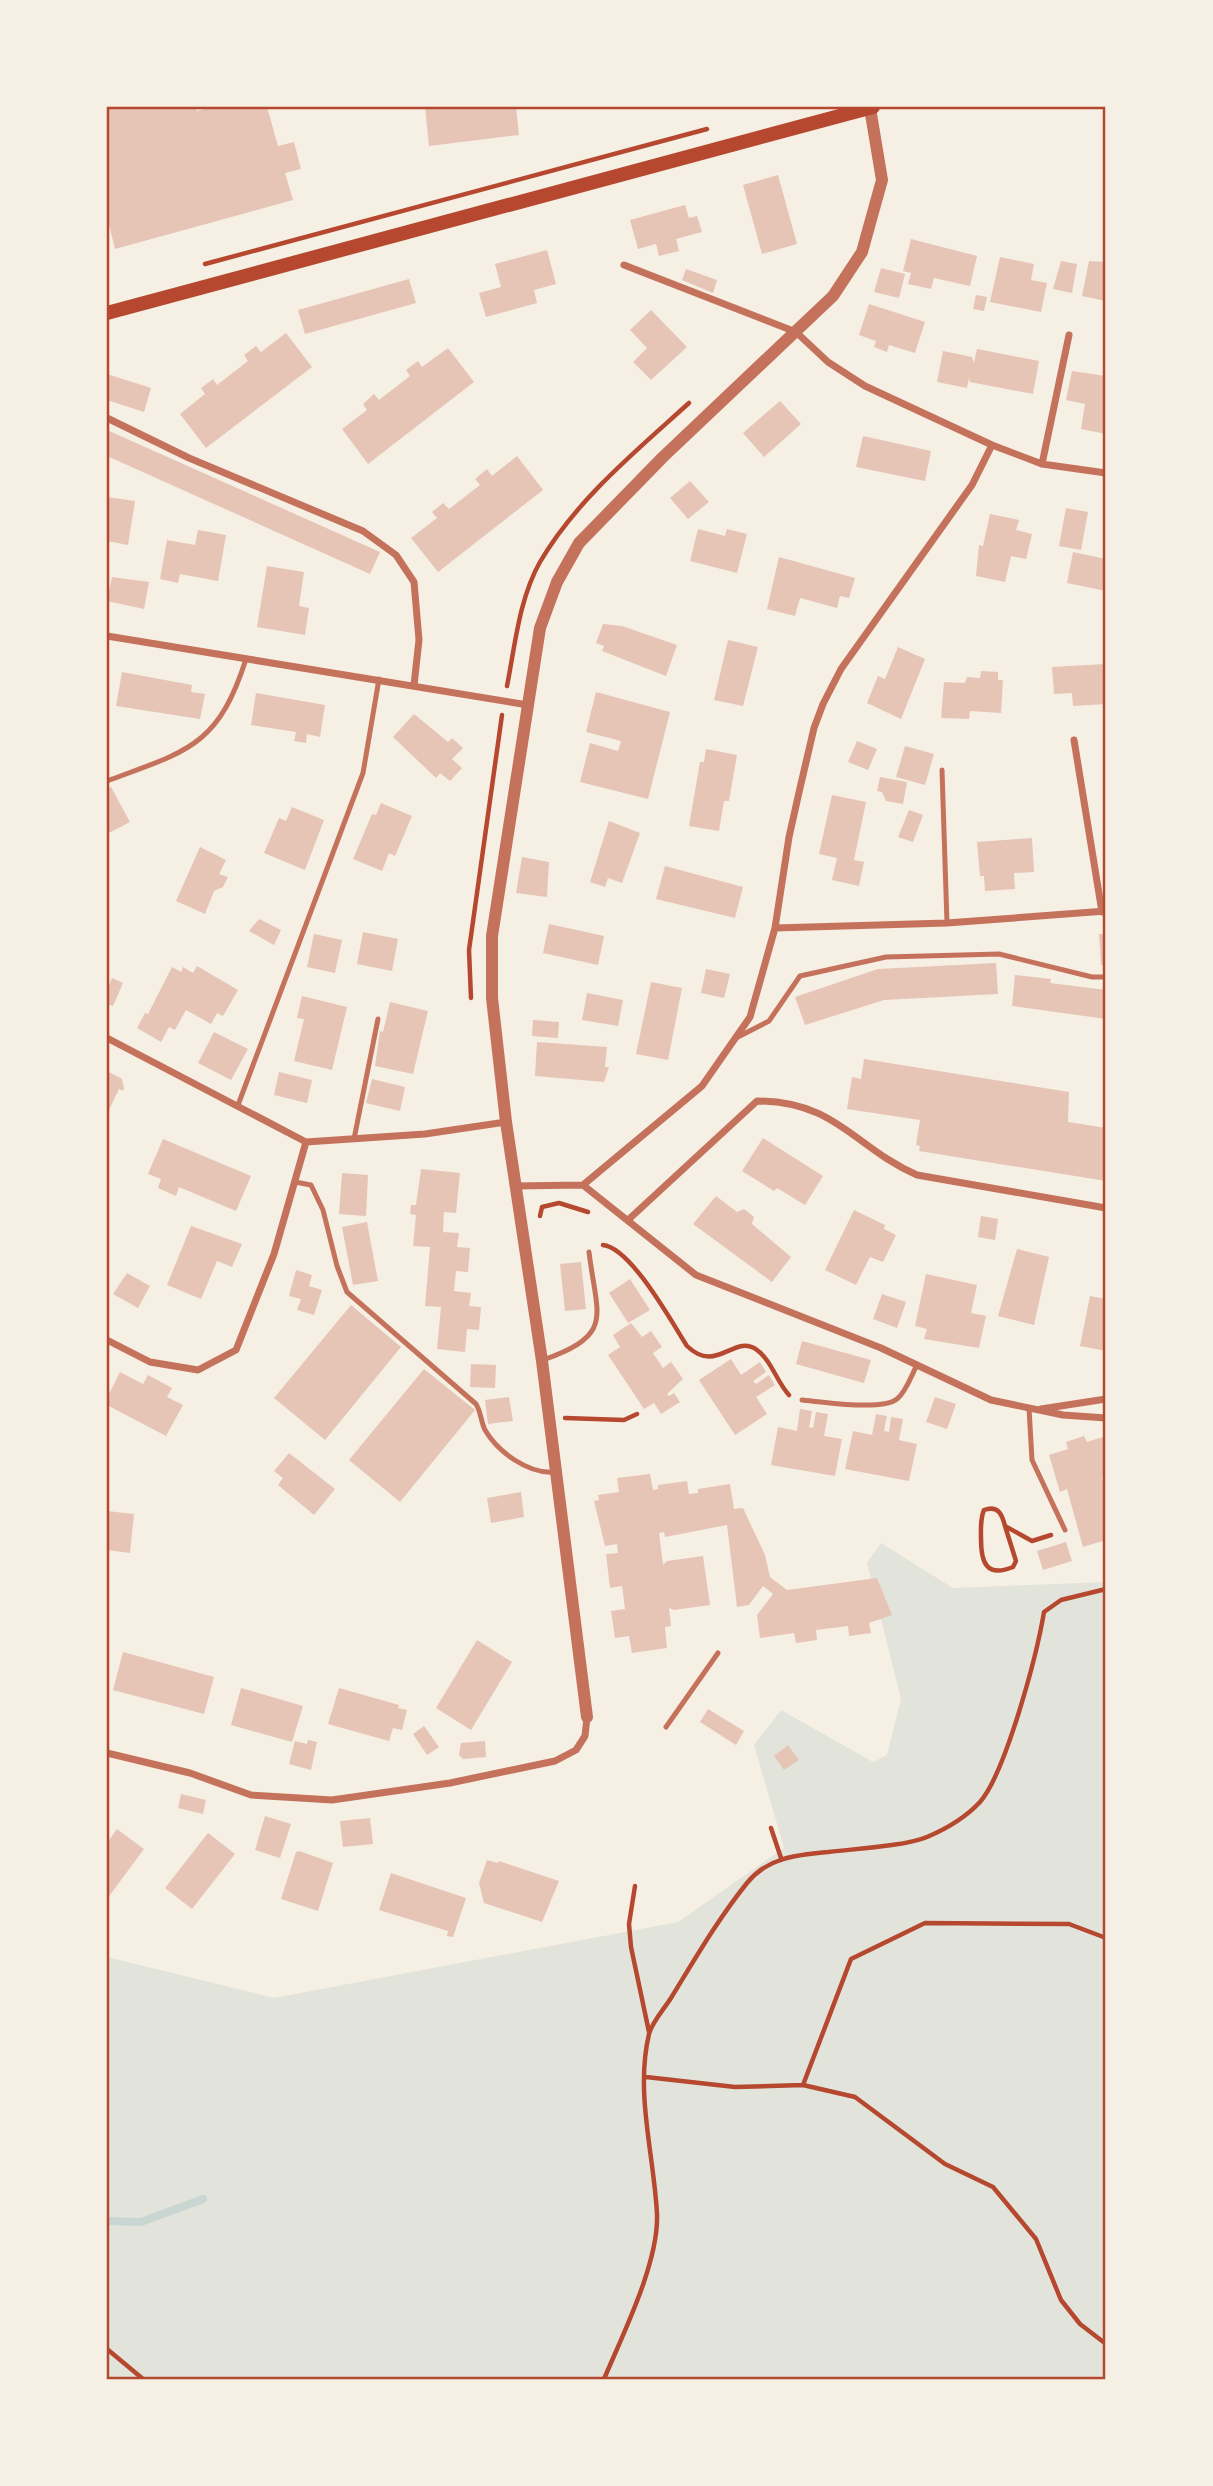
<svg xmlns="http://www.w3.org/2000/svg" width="1213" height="2486" font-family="'Work Sans',sans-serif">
	<rect width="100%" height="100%" fill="#f6efe4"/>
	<path fill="#e2e4dc" d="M881 1543 953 1588 1106 1582V2379H107V1957L274 1998 678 1922 784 1848 754 1745 781 1710 873 1762 887 1755 901 1699 867 1563Z"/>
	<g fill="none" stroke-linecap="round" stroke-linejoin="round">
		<path stroke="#c9d6d2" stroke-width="8" d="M107 2221 141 2222 203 2199"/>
	</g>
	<path fill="#e6c5b7" d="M107 107H196L197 111 211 107H267L278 146 294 142 301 169 285 173 293 200 115 249 107 217Z
		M425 107H516L519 135 429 146Z
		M778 175 797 244 762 254 743 185Z
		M685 205 689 218 697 216 702 232 676 239 679 251 659 256 656 244 638 249 630 220Z
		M911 239 977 256 970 286 934 278 931 289 908 284 911 273 903 271Z
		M547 250 556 284 534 290 537 303 486 317 479 293 501 287 495 264Z
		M1000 257 1034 264 1031 280 1047 283 1041 312 990 302Z
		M1061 261 1077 264 1072 293 1053 289Z
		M1089 261 1106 262V301L1082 296Z
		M881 268 905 274 899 298 874 292Z
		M686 269 717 280 713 293 682 280Z
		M409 279 416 303 305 334 298 310Z
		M976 295 987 297 984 311 973 309Z
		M869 304 925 322 915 353 889 345 887 352 874 347 876 341 859 335Z
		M651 310 687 347 651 380 633 362 647 348 630 330Z
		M286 333 312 367 206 448 180 414 205 394 201 388 213 379 217 385 248 361 244 355 256 346 261 352Z
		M448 348 474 382 368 464 342 429 367 410 363 404 374 394 379 400 410 376 406 370 418 361 422 367Z
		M977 349 1039 361 1033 394 970 382 969 378 967 388 937 382 943 351 972 357 974 363Z
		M1072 371 1106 376V434L1081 429 1085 404 1066 400Z
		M107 374 151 388 144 412 107 400Z
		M780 401 801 424 764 457 743 433Z
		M107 430 380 552 370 574 107 456Z
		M863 436 931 451 925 481 856 467Z
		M517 456 543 490 438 572 411 538 437 518 432 512 443 503 449 509 480 485 475 479 487 469 492 476Z
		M690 481 709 502 688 519 670 498Z
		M107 497 135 501 128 545 107 541Z
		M1066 508 1088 512 1081 550 1059 546Z
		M990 514 1019 520 1016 530 1032 534 1026 559 1011 556 1005 582 976 576 979 545 983 546Z
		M698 529 725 536 727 529 747 534 737 573 690 561Z
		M198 530 226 535 218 581 180 574 178 583 160 579 167 540 195 545Z
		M1073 552 1106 559V591L1067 583Z
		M779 557 855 578 849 598 840 596 837 608 800 598 795 616 767 609Z
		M267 566 304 572 299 606 309 608 305 635 257 627Z
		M112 577 149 582 144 609 107 601Z
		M603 624 622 626 677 645 666 676 602 651 604 646 596 643Z
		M728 640 758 647 743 706 714 700Z
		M898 647 925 659 901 719 867 703 878 676 885 679Z
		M1106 664V704L1073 706 1072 693 1054 694 1052 667Z
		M981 671 998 672V680H1003L1001 713 970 711 969 719 941 718 944 682 965 683 967 677 980 678Z
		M122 672 192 685 191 692 205 694 200 719 116 706Z
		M596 692 670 712 648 799 580 782 590 743 618 751 621 741 586 732Z
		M256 693 325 705 320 737 307 734 306 743 294 741 296 732 251 725Z
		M414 714 448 742 452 738 463 748 452 759 462 768 450 781 440 773 436 778 393 737Z
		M857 741 877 749 868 770 848 762Z
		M905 746 934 754 925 785 896 777Z
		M706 749 737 755 729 801H724L719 831 689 826 700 762H704Z
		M880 777 907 782 903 804 886 801 882 792 877 791Z
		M111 787 130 822 107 834V789Z
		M832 795 866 802 854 860 864 862 859 886 832 880 837 858 819 854Z
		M381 803 412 816 395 856 389 853 382 871 353 859 372 814 376 815Z
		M292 807 324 820 305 870 264 853 279 818 286 821Z
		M909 810 923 815 913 842 898 837Z
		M609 821 640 833 622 883 608 878 605 887 590 882Z
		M1032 838 1034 872 1014 873 1015 889 985 891 984 876H980L977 842Z
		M200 847 226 860 219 874 228 877 223 887 214 891 205 914 176 901Z
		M522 857 549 862 547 897 516 893Z
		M665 866 743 887 735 918 656 899Z
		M259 919 281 930 274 945 249 931Z
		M549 924 604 936 598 965 543 953Z
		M363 932 398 939 392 971 357 964Z
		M314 934 342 940 335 973 307 967Z
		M1099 934H1106V964L1101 965Z
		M996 963 998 994 884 1000 805 1025 795 997 878 969Z
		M197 966 238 990 223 1016 217 1013 211 1024 186 1010 175 1030 169 1027 161 1042 137 1028 145 1013 148 1014 172 967 181 972 183 967 193 973Z
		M706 969 730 974 724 998 701 993Z
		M1015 975 1051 979 1050 983 1106 990V1019L1012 1006Z
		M112 978 123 983 113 1006 107 1004V990Z
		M651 982 682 988 668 1060 636 1054Z
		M587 993 623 1000 618 1026 582 1020Z
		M302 996 347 1007 332 1070 294 1061 304 1019 297 1018Z
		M390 1002 428 1011 413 1074 375 1066 380 1031 383 1032Z
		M533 1020 559 1022 558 1038 532 1036Z
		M214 1032 248 1049 231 1080 198 1063Z
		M537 1042 607 1047 605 1067H609L604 1082 535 1076Z
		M864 1059 1069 1092 1068 1122 1106 1128V1181L919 1151 920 1146 916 1145 920 1120 847 1109 852 1077 861 1079Z
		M107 1071 122 1079 124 1088 123 1091 119 1089 107 1114Z
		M279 1072 312 1080 307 1103 274 1095Z
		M372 1079 405 1087 400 1111 366 1103Z
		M763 1138 823 1176 805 1205 777 1188 774 1191 742 1171Z
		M163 1139 251 1176 236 1211 179 1187 176 1196 158 1188 161 1179 148 1174Z
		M421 1169 460 1173 456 1213 444 1212 443 1232 459 1233 457 1247 470 1248 468 1272 456 1271 454 1291 471 1293 469 1306 481 1307 479 1330 467 1329 465 1352 437 1349 441 1307 425 1306 430 1247 413 1246 416 1215 410 1214 411 1205H416Z
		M342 1173 368 1175 366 1216 339 1214Z
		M716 1196 737 1212 744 1209 754 1217 752 1224 791 1257 772 1282 693 1224Z
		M854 1210 885 1225 884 1229 896 1235 883 1262 870 1257 856 1285 825 1270Z
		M981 1216 998 1219 995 1240 978 1237Z
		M367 1222 378 1281 353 1285 342 1227Z
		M191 1226 242 1244 232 1267 217 1261 201 1299 167 1285Z
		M1017 1249 1049 1257 1034 1325 998 1316Z
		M581 1262 586 1309 565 1311 560 1264Z
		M296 1270 312 1275 309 1286 322 1290 314 1315 297 1310 301 1299 289 1296Z
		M127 1273 150 1286 138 1308 113 1294Z
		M926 1274 977 1285 971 1313 986 1316 979 1348 924 1339 927 1329 915 1326Z
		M630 1279 650 1310 628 1323 609 1293Z
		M882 1294 906 1302 897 1328 873 1319Z
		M1090 1296 1106 1299V1351L1080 1346Z
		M351 1305 401 1347 325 1440 274 1398Z
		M631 1323 642 1337 651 1331 662 1347 653 1353 663 1368 671 1362 683 1379 667 1394 669 1396 674 1393 680 1402 661 1414 654 1403 644 1409 608 1355 620 1347 613 1335Z
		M802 1341 871 1360 864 1383 796 1364Z
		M731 1359 741 1375 760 1362 766 1372 753 1381 756 1384 769 1375 775 1385 756 1397 767 1414 735 1435 699 1380Z
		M471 1364 496 1365 495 1388 470 1387Z
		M424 1369 475 1410 400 1502 349 1460Z
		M120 1372 143 1384 148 1375 172 1388 167 1397 183 1405 166 1436 107 1405V1398Z
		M509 1397 513 1421 488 1424 485 1400Z
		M935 1397 956 1404 947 1429 926 1422Z
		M800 1409 812 1411 809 1427 813 1428 816 1412 828 1414 824 1436 842 1439 835 1476 771 1465 778 1427 797 1431Z
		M876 1414 887 1416 884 1431 889 1432 891 1417 903 1419 899 1440 917 1444 909 1481 845 1469 853 1431 872 1435Z
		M1084 1436 1087 1442 1106 1436V1475L1102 1477 1106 1489V1540L1083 1547 1067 1489 1060 1492 1049 1455 1068 1449 1066 1442Z
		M289 1453 335 1489 314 1515 278 1485 283 1478 274 1471Z
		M650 1474 653 1490 658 1489V1485L687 1481 689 1494 698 1493V1489L730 1484 734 1509 743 1508 765 1555 770 1577 787 1590 877 1578 892 1615 869 1623 871 1633 849 1636 848 1626 816 1630 817 1640 796 1643 794 1633 760 1638 757 1615 773 1594 763 1586 749 1605 737 1607 727 1525 665 1537 664 1532 659 1533 663 1565 667 1561 703 1556 710 1605 674 1610 669 1608 671 1626 665 1627 667 1648 632 1653 629 1636 615 1638 611 1611 625 1609 622 1586 610 1588 606 1554 618 1553 617 1544 605 1546 594 1501 599 1500 598 1495 619 1492 617 1478Z
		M521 1492 524 1517 491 1523 487 1498Z
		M107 1511 134 1514 130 1553 107 1550Z
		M1066 1542 1072 1561 1043 1570 1037 1551Z
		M477 1640 512 1662 471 1730 436 1708Z
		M123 1652 214 1677 204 1714 113 1690Z
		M241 1688 303 1706 292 1742 231 1725Z
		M339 1688 399 1705 398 1708 407 1710 402 1730 393 1728 389 1741 328 1724Z
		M708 1709 744 1731 736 1745 700 1722Z
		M424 1726 439 1747 427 1755 413 1734Z
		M308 1740 317 1742 311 1770 289 1764 295 1741 307 1744Z
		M485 1741 486 1757 463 1759 459 1755 461 1743Z
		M788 1745 799 1760 784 1770 774 1756Z
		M181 1794 206 1800 203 1814 178 1808Z
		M265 1816 291 1824 280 1858 255 1850Z
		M370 1818 373 1844 343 1847 340 1821Z
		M117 1829 144 1849 107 1899V1843Z
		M208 1833 235 1854 192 1909 165 1888Z
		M299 1851 333 1863 318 1911 281 1899 296 1852Z
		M487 1860 498 1863 499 1861 559 1881 542 1922 484 1903 479 1883Z
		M391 1873 466 1898 453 1937 447 1936 448 1931 379 1910Z"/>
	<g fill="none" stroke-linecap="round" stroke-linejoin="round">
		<path stroke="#b5482f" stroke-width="4.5" d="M205 264 707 129
			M507 686C515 646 519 599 540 562 577 499 636 451 689 403
			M471 998 469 950 502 715
			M540 1216 542 1207 559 1203 588 1212
			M603 1245C631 1248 671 1321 687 1346 717 1375 734 1333 757 1350 771 1360 777 1382 789 1395
			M565 1418 624 1420 637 1414
			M1005 1526 1016 1561 1013 1567C986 1578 981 1562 981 1539 981 1529 980 1519 984 1510 998 1505 1002 1514 1005 1526L1032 1541 1051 1535
			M771 1828 781 1858
			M635 1886 629 1924 631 1947 649 2032
			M646 2077 735 2087 803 2085 855 2097 945 2164 993 2187 1036 2239 1061 2300 1080 2324 1106 2344
			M803 2085 851 1959 925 1923 1069 1924 1106 1938
			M107 2349 143 2379
			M604 2379C623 2334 659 2262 657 2214 654 2155 635 2093 649 2034 652 2022 664 2009 671 1998 695 1959 718 1919 747 1883 768 1857 797 1855 828 1852 853 1849 906 1846 927 1837 946 1829 966 1817 980 1802 1006 1772 1037 1654 1044 1612L1061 1600 1106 1589"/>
		<path stroke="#c5725c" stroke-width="5" d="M942 770 947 923
			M107 781C187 751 218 747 246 659
			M736 1038 769 1021 800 976 886 957 999 954 1092 977H1106
			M238 1105 363 773 379 679
			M354 1139 378 1019
			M295 1182 311 1185 323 1210 337 1266 347 1292 476 1404C481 1412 481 1422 485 1430 498 1452 528 1474 554 1472
			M543 1360C615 1334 597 1318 589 1252
			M802 1400C823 1402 882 1411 897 1399 906 1392 911 1376 917 1365
			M1029 1408 1032 1460 1065 1530
			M666 1727 718 1653"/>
		<path stroke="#c5725c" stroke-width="7" d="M624 265 796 332 828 362 865 386 992 445 1042 464 1106 473
			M107 418 189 458 363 531 396 555 414 582 419 640 414 685
			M1042 464 1069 335
			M107 636 528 705
			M1074 740 1102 912
			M775 928 947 923 1106 911
			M107 1038 306 1142 425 1134 506 1122
			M583 1185 696 1275 881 1348 991 1400 1063 1415 1106 1418
			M515 1186 583 1185 702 1086 750 1017 775 928 789 837 800 788 814 728 823 704 841 669 972 485 992 445
			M628 1220 757 1101C836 1101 855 1148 917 1175L1106 1208
			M107 1340 150 1362 198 1370 236 1350 274 1254 306 1142
			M1041 1409 1106 1399
			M107 1753 190 1773 251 1795 332 1800 450 1783 555 1761 576 1750 585 1736 587 1717"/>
		<path stroke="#c5725c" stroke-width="12" d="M587 1717 542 1361 506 1122 492 998V936L540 628 557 582 579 543 663 457 833 296 862 252 882 180 870 108"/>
		<path stroke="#b5482f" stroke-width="14" d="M107 313 873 107"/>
	</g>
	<rect width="1213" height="2486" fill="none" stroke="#f6efe4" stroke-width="217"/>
	<rect x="108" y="108" width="996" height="2270" fill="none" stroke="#b5482f" stroke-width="2.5"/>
</svg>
